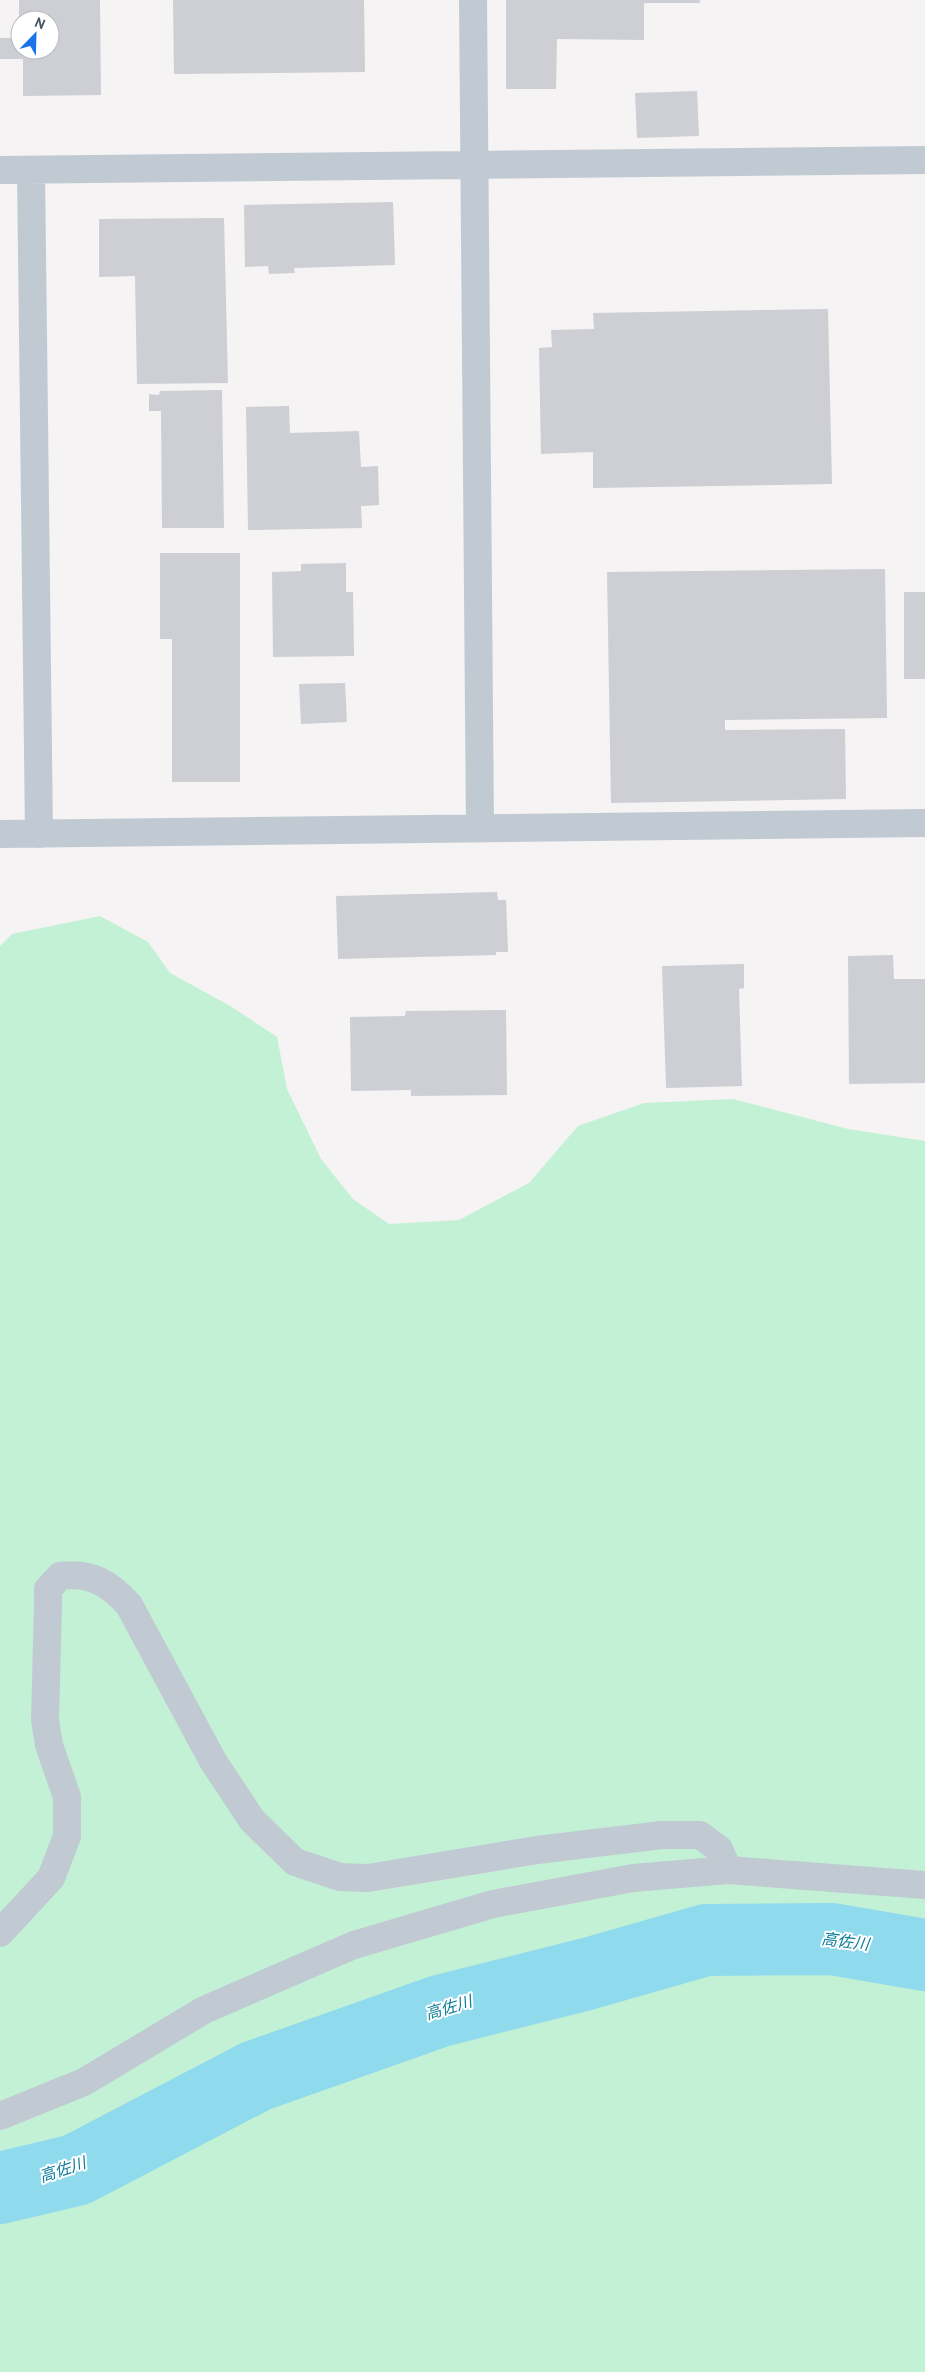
<svg xmlns="http://www.w3.org/2000/svg" width="925" height="2372" font-family="Overpass,'Noto Sans JP',sans-serif">
	<rect width="100%" height="100%" fill="#f5f3f3"/>
	<path fill="#c3f1d5" d="M100 916 148 942 170 973 232 1007 277 1037 287 1089 321 1159 353 1199 389 1224 459 1220 529 1183 578 1126 644 1103 733 1099 848 1129 925 1141V2372H0V946L12 934Z"/>
	<g fill="none" stroke-linecap="round" stroke-linejoin="round">
		<path stroke="#90daee" stroke-width="72" d="M0 2188 76 2170 256 2076 440 2011 587 1974 706 1940 832 1939 925 1955"/>
	</g>
	<path fill="#cdcfd5" d="M19 0H100L101 95 23 96V59H0V38H20V50H50V20H19Z
		M173 0H364L365 72 174 74Z
		M506 0H700V3H644V40L557 39 556 89H506Z
		M697 91 699 136 637 138 635 93Z
		M393 202 395 265 294 268 295 273 269 274 268 266 245 267 244 205Z
		M224 218 228 383 137 384 135 276 99 277V219Z
		M828 309 832 484 593 488V452L541 454 539 348 552 347 551 330 594 329 593 313Z
		M222 390 224 528H162L161 411H149V394L159 395 160 391Z
		M289 406 290 433 359 431 361 467 378 466 379 505 361 506 362 528 248 530 246 407Z
		M160 553H240V782H172V639H160Z
		M346 563V592H353L354 656 273 657 272 572 301 571V564Z
		M885 569 887 718 725 720V730L845 729 846 799 611 803 607 572Z
		M904 592H925V679H904Z
		M345 683 347 722 301 724 299 684Z
		M497 892 498 900H506L508 952H496V955L338 959 336 896Z
		M893 955 894 979H925V1083L849 1084 848 956Z
		M744 964V988L739 989 742 1086 666 1088 662 966Z
		M506 1010 507 1095 411 1096V1090L351 1091 350 1017 405 1016 406 1011Z"/>
	<g fill="none" stroke-linecap="round" stroke-linejoin="round">
		<path stroke="#c1cad2" stroke-width="28" d="M0 1933 51 1878 67 1836V1797L49 1745 45 1720 48 1604V1589L60 1576C91 1572 109 1583 129 1605L213 1761 252 1820 295 1862 340 1877 368 1878 537 1850 662 1835H700L719 1849 728 1870
			M0 2116 84 2082 204 2010 354 1945 493 1904 633 1878 728 1870 925 1885"/>
		<path stroke="#c1cad2" stroke-width="28" d="M473 0 480 828
			M0 170 925 160
			M31 170 39 834
			M0 834 925 823"/>
	</g>
	<g text-anchor="middle" dominant-baseline="central" stroke-width="4" stroke-linejoin="round" paint-order="stroke">
		<g font-size="16" font-style="italic" fill="#0c7c9b" stroke="#fff">
			<text transform="translate(845 1943) rotate(7)">高佐川</text>
			<text transform="translate(449 2009) rotate(-17)">高佐川</text>
			<text transform="translate(63 2171) rotate(-18)">高佐川</text>
		</g>
	</g>
	<g transform="translate(35 35) rotate(23)"><circle r="24" fill="#ffffff" stroke="#b7bbc0"/>
	<path d="M0-4L9 19L0 12L-9 19Z" fill="#1a73e8"/>
	<text y="-8" font-size="14" font-weight="bold" text-anchor="middle" fill="#4a5661">N</text>
	</g>
</svg>
